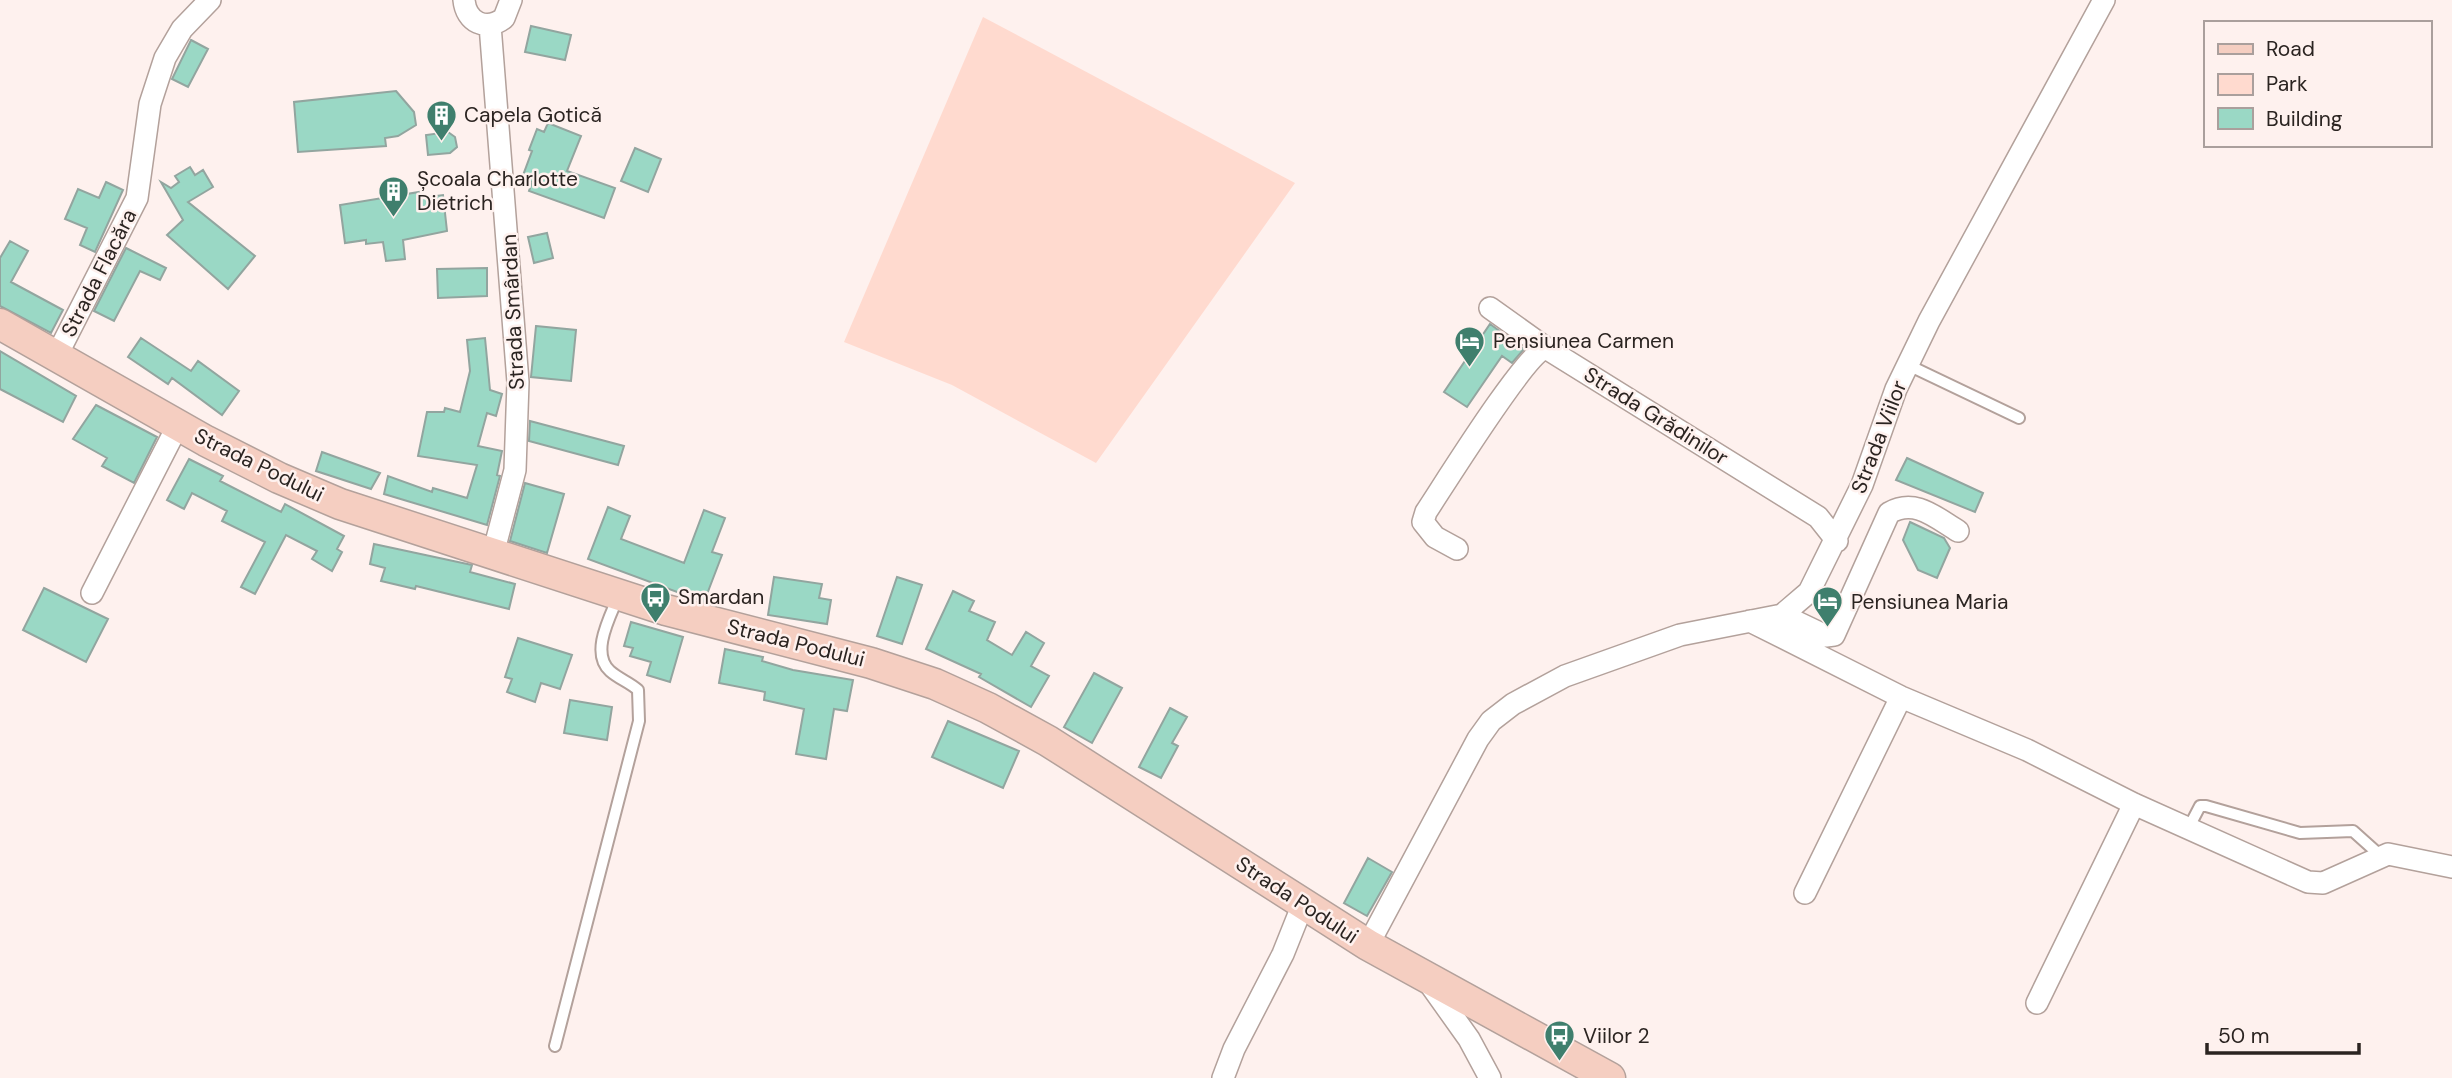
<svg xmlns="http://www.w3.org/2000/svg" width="2452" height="1078" font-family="'DM Sans',sans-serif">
	<rect width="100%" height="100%" fill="#fef1ee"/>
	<path fill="#ffdacf" d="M983 17 1295 183 1096 463 952 385 844 342Z"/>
	<path fill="#9ad8c5" stroke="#92a59f" stroke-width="2" d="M531 26 571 35 565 60 525 52Z
		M191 40 208 49 188 87 172 79Z
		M396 91 414 112 416 125 398 136 385 138 386 146 298 152 294 102Z
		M548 123 581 136 567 171 615 188 604 218 529 191 532 182 522 178 532 151 529 150 537 129 544 132Z
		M448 132 455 137 457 147 450 153 428 155 426 135Z
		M635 148 661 159 648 192 621 181Z
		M190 167 195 175 203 170 213 187 188 202 255 256 228 289 167 235 183 220 161 182 171 188 179 182 175 176Z
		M106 182 123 190 95 252 80 245 87 228 65 219 78 189 99 198Z
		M419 192 420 198 443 195 447 231 403 240 405 259 386 261 383 242 366 244V240L345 243 340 205Z
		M547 233 553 258 534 263 528 237Z
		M10 241 28 251 11 282 63 310 51 333 0 306V258Z
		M126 248 166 268 160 280 140 271 114 321 94 311Z
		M487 268V296L438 298 437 269Z
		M1490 324 1524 349 1512 363 1502 356 1467 407 1444 392Z
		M536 326 576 330 571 381 531 377Z
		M141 338 191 371 198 361 239 391 222 415 172 378 168 384 128 357Z
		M485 338 490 390 502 394 496 416 487 413 478 446 502 451 497 475 500 476 487 525 384 494 388 476 432 492 433 488 467 498 477 465 418 456 427 412H444L445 408 460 412 470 371 467 340Z
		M0 351 76 396 63 422 0 389Z
		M96 405 157 437 134 483 102 466 107 458 73 439Z
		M530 421 624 446 618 465 529 441Z
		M322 452 369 469 380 473 371 489 316 471Z
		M1907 458 1983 493 1975 512 1896 480Z
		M189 459 223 476 220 481 281 512 285 504 344 536 337 549 342 552 332 571 312 559 317 551 286 535 255 594 241 587 265 542 222 521 227 511 192 493 184 509 167 500Z
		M525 483 564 494 547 553 510 541Z
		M608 507 630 516 621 539 684 563 704 510 725 518 712 552 722 555 704 602 588 559Z
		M1910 522 1944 538 1950 548 1937 578 1918 570 1903 540Z
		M374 544 472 565 470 572 515 584 509 609 416 586 415 589 381 581 385 568 370 564Z
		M774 577 822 584 819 598 831 600 827 624 768 615Z
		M897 577 922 585 902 644 877 636Z
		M44 588 108 619 86 662 23 630Z
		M953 591 974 601 969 611 995 622 987 640 1012 655 1026 632 1044 643 1031 666 1049 676 1031 707 979 677 981 674 926 649Z
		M631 622 683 637 670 682 647 675 651 662 630 656 633 648 624 646Z
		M518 638 572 655 560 689 541 683 535 702 507 692 512 679 505 677Z
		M725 649 763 657 762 661 793 670 853 680 847 711 834 709 826 759 796 754 804 709 764 700 765 692 719 683Z
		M1094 673 1122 688 1092 743 1064 727Z
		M570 700 612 707 607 740 564 733Z
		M1170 708 1187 717 1172 743 1178 746 1161 778 1139 767Z
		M948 721 1019 751 1003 788 932 757Z
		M1368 858 1392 872 1367 916 1344 903Z"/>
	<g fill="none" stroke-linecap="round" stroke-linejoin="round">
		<defs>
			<path id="lane" d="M1908 365 2019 418
				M2188 829 2200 806H2206L2300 833 2353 831 2382 857
				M555 1046 639 721 638 690C629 682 619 679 610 671 590 653 610 617 618 597"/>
			<path id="street" d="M464 0C466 22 486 32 504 18L511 0
				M490 25 518 382 515 470 493 554
				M1490 308 1546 348
				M57 355 137 198 150 104 165 58 182 29 210 0
				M1457 549 1435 537 1423 522 1426 512C1444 485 1525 354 1546 348L1818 517 1837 541
				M92 593 178 425
				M1782 615 1826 636 1834 635 1889 513C1915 498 1935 517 1958 531
				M1750 621 1901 697 2027 750 2134 804 2308 882 2323 883 2388 854 2452 867
				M1805 893 1901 697
				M1368 945 1478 739 1491 721 1513 704 1565 676 1680 635 1782 615 1809 592 1862 485 1896 389 1929 321 2104 0
				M1427 980 1469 1039 1490 1078
				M2037 1003 2134 804
				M1223 1078 1234 1049 1283 954 1303 904"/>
			<path id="secondary" d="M0 324 206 441 279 478 340 504 666 610 871 663 935 684 988 708 1048 741 1368 945 1610 1078"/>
		</defs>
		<use href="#lane" stroke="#b3a19b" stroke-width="14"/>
		<use href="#street" stroke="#b3a19b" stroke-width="24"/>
		<use href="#secondary" stroke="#b3a19b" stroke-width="33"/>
		<use href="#lane" stroke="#fff" stroke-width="10"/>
		<use href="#street" stroke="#fff" stroke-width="21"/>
		<use href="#secondary" stroke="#f5cec1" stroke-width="30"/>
	</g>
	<defs>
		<symbol id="building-pin" viewBox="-11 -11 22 30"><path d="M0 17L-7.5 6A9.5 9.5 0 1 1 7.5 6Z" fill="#3f7f6d" stroke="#fef1ee"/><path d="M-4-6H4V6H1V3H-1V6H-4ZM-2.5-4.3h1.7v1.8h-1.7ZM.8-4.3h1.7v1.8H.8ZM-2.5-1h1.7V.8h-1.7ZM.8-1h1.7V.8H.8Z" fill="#fff"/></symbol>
		<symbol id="hotel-pin" viewBox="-11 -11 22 30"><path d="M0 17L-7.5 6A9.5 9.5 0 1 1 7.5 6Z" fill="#3f7f6d" stroke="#fef1ee"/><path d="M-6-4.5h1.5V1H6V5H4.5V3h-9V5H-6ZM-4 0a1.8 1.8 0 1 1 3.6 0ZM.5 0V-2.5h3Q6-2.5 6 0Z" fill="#fff"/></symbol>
		<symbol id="bus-pin" viewBox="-11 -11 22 30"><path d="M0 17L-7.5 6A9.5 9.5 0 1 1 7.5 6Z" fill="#3f7f6d" stroke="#fef1ee"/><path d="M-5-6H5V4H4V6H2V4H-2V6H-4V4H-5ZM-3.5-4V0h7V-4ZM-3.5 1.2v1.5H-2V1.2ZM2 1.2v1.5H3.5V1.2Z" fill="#fff"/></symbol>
	</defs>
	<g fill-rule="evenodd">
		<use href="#building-pin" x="424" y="98" width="35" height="47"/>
		<use href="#building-pin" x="376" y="174" width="35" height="47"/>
		<use href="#hotel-pin" x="1452" y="324" width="35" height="47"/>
		<use href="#bus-pin" x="638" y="580" width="35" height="47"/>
		<use href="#hotel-pin" x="1810" y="584" width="35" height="47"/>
		<use href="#bus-pin" x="1542" y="1018" width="35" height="47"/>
	</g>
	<g text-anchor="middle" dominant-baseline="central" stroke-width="5" stroke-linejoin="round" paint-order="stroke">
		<g font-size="21" fill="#2b2421" stroke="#fef1ee" text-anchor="start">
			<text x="464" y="115">Capela Gotică</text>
			<text x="417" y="179">Școala Charlotte<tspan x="417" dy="24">Dietrich</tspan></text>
			<text x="1493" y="341">Pensiunea Carmen</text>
			<text x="678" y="597">Smardan</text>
			<text x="1851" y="602">Pensiunea Maria</text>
			<text x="1583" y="1036">Viilor 2</text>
		</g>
		<g font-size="21" fill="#2b2421" stroke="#fef1ee">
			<text transform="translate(99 273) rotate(-63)">Strada Flacăra</text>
			<text transform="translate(513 312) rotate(-93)">Strada Smârdan</text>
			<text transform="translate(1656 416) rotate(32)">Strada Grădinilor</text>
			<text transform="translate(1879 437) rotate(-69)">Strada Viilor</text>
			<text transform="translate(259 465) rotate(26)">Strada Podului</text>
			<text transform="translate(796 643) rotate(14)">Strada Podului</text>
			<text transform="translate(1297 900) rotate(33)">Strada Podului</text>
		</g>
	</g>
	<rect x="2204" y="21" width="228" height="126" fill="#fef1ee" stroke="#aa9f9c" stroke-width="2"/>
	<rect x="2218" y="44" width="35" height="10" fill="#f5cec1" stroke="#aa9f9c" stroke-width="2"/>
	<text x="2266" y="56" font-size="21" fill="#2b2421">Road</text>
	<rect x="2218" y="74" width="35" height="21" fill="#ffdacf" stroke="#aa9f9c" stroke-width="2"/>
	<text x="2266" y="91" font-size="21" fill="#2b2421">Park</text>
	<rect x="2218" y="108" width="35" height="21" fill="#9ad8c5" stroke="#aa9f9c" stroke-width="2"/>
	<text x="2266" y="126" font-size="21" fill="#2b2421">Building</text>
	<path d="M2207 1043v10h152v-10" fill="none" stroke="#2b2421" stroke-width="3.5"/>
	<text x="2218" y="1043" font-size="21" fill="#2b2421" stroke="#fef1ee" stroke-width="5" paint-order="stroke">50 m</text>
</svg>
